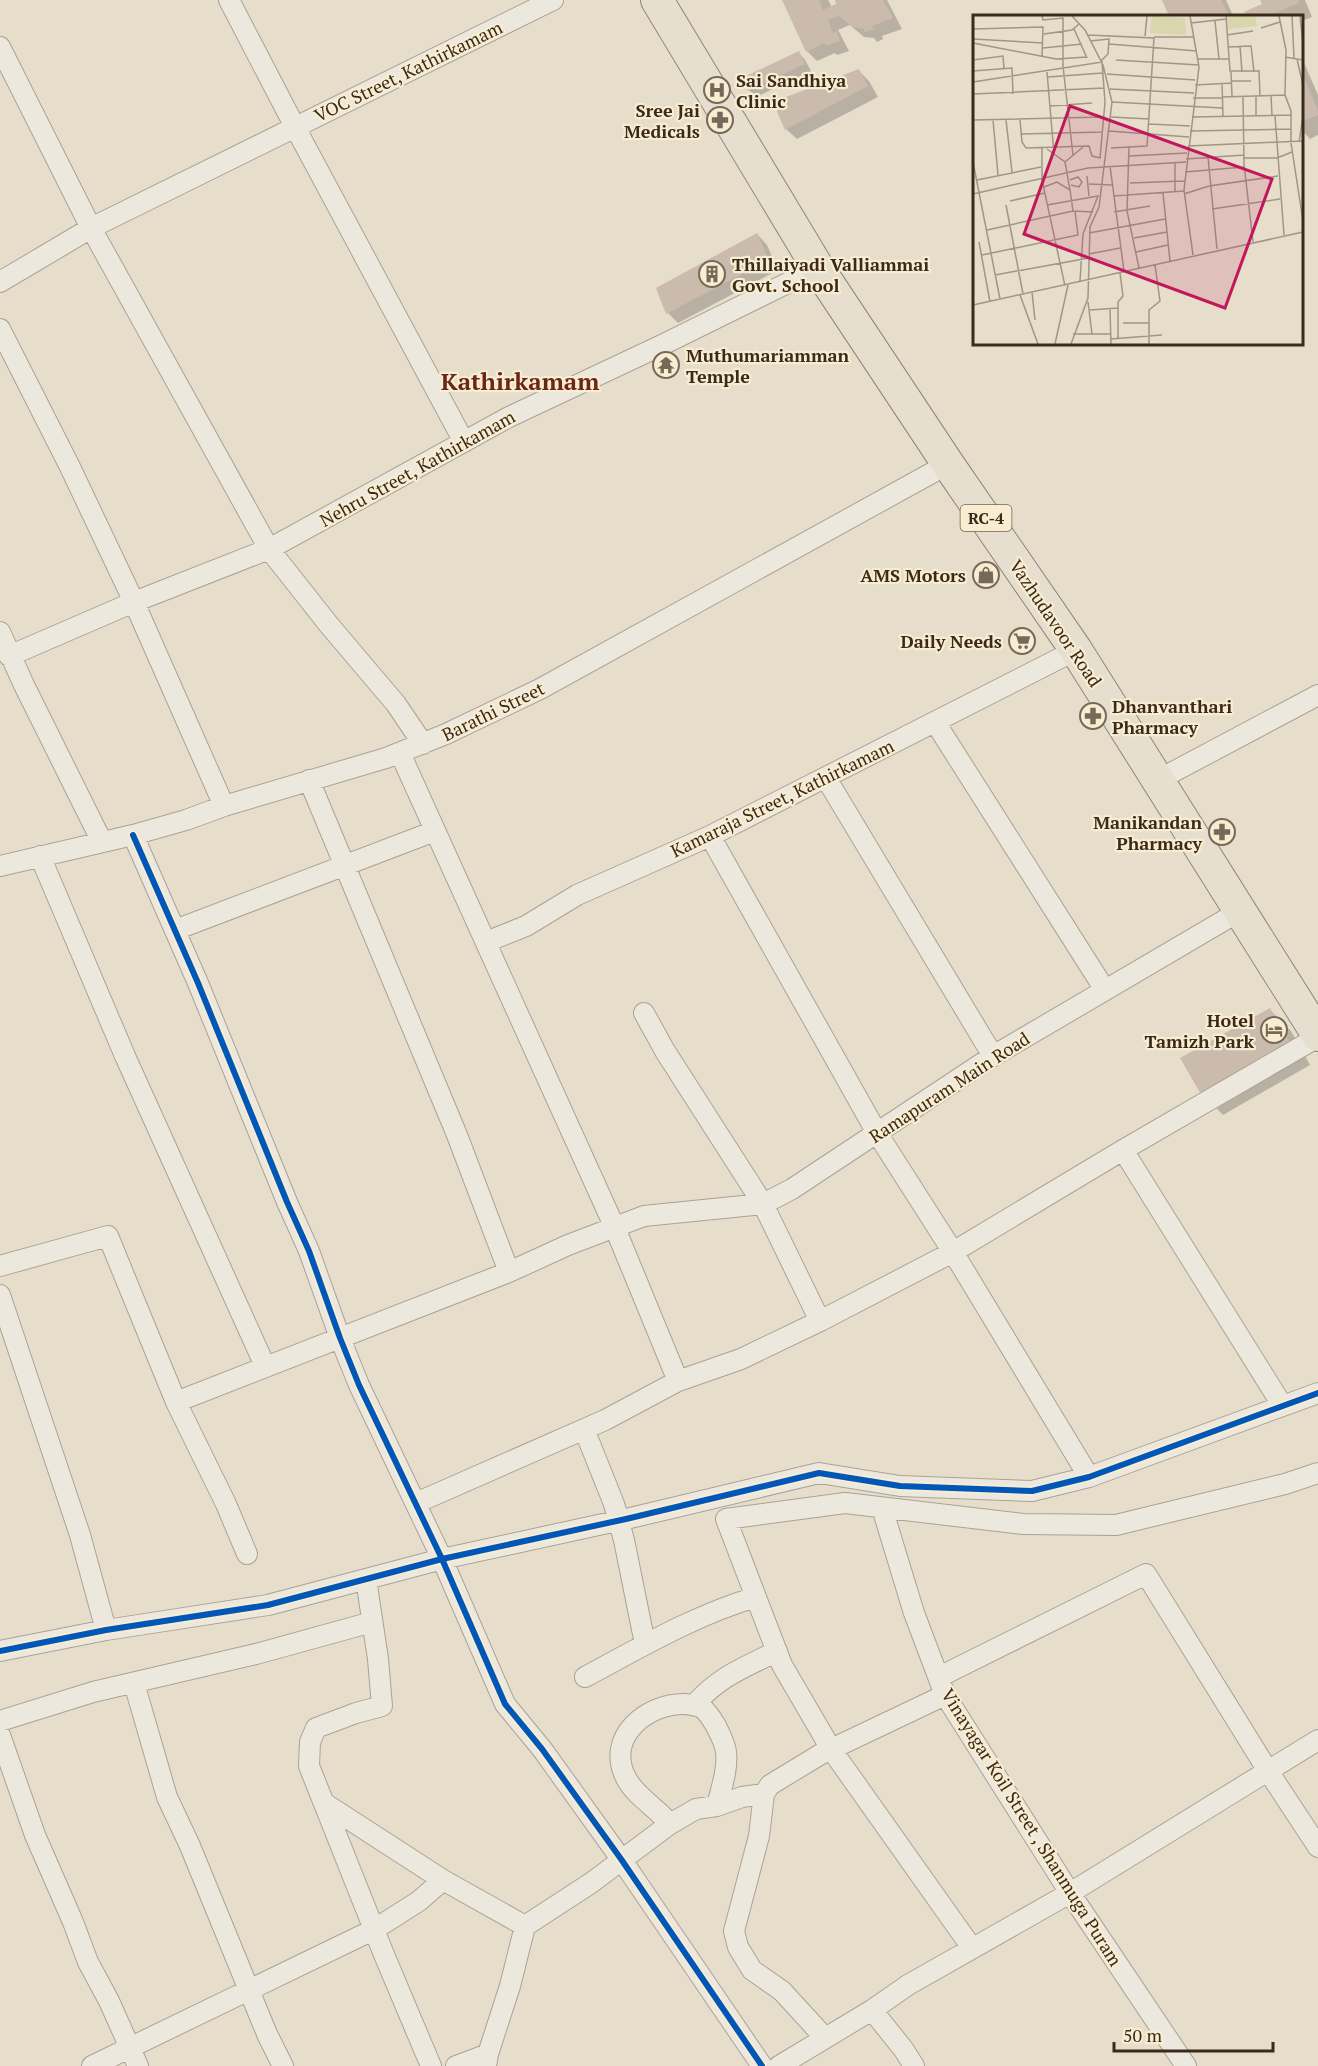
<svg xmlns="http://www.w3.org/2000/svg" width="1318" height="2066" font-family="'PT Serif',serif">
	<rect width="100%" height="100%" fill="#e6ddcb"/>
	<path fill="#0003" d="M784 0H828L832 7 837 5V0H887L902 29 882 36 883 39 877 42 874 38 864 37 850 25 838 30 849 51 837 55 835 53 817 61 807 51Z
		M1163 0H1226L1233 16H1171Z
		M1261 0H1305L1312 17 1302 21V16H1248L1246 13 1264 5Z
		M799 53 805 60 811 71 756 97 749 90Z
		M1302 58 1318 95V135L1310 139 1302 130Z
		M858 70 869 81 878 97 797 139 786 129Z
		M757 234 767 245 778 270 678 323 668 313Z
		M1270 1010 1291 1031 1310 1065 1223 1115 1203 1095Z"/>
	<path fill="#cabbac" d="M782 0H819L823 10 836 4 835 0H883L893 18 872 26 874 29 865 32 864 29 852 27 839 16 828 20 833 33 837 31 840 41 826 46 825 43 806 52Z
		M1162 0H1221L1229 16H1169Z
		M1260 0H1298L1299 3 1275 13 1276 16H1246L1244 12 1262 4Z
		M799 51 805 64 748 91 742 78Z
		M859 69 868 86 785 130 773 102Z
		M1302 73 1318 110V115L1302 122Z
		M757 233 769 260 666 314 656 288Z
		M1270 1008 1291 1044 1202 1096 1180 1058Z"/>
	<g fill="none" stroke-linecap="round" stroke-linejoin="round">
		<defs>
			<path id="minor" d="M229 0 295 127 464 442
				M0 47 91 228 269 549 329 625 396 704 423 744
				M0 282 91 228 553 0
				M0 329 70 467 134 602 224 806
				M0 632 24 685 102 842
				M9 656 134 602 269 549 509 417 662 345 818 268
				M935 722 1105 990
				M400 753 615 1228 678 1381
				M826 778 993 1056
				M309 780 457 1135 509 1272
				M1158 780 1318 695
				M133 835 198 983 287 1202 309 1251 340 1338 359 1385 442 1559 505 1704 542 1749 621 1859 762 2066
				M710 836 877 1133 953 1252 1089 1477
				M40 856 125 1056 265 1366
				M0 866 133 835 186 820 224 806 386 758 446 734 540 689 948 464
				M175 930 435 831
				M486 942 526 926 577 895 710 836 1076 650
				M644 1013 665 1051 763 1204 820 1321
				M1123 1150 1282 1405
				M0 1266 108 1236 176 1402 226 1504 247 1554
				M0 1295 80 1535 106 1630
				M176 1402 509 1272 568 1245 644 1216 763 1204 792 1189 993 1056 1240 911
				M584 1429 614 1504 624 1540 645 1644
				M416 1503 605 1420 678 1381 741 1359 820 1321 953 1252 1123 1150 1318 1037
				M882 1508 914 1613 945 1695 1070 1893 1186 2066
				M366 1579 378 1659 382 1706 356 1713 316 1728 310 1742 309 1766 385 1957 431 2066
				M0 1651 106 1630 268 1605 442 1559 626 1519 819 1473 900 1486 1032 1491 1089 1477 1318 1393
				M585 1677C641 1647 695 1615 756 1597
				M939 1677 1146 1574 1268 1771 1318 1847
				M134 1683 167 1797 190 1846 267 2034 283 2066
				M694 1705C721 1675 742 1669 777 1651
				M0 1721 93 1692 256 1654 372 1622
				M0 1735 35 1835 73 1922 88 1962 109 2001 138 2066
				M324 1803 443 1880 525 1926
				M670 1824C657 1808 635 1796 626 1778 605 1737 647 1703 685 1704 690 1705 697 1705 702 1708 708 1712 713 1721 716 1726 720 1734 725 1743 726 1752 728 1770 721 1789 717 1806
				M972 1948 831 1749 782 1665 726 1519 845 1503 1023 1524 1116 1525 1285 1484 1318 1473
				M872 2010 904 2050 914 2066
				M825 2038 782 1991 752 1970 738 1947 734 1931 759 1836 764 1794 770 1785 821 1754 945 1695
				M92 2066 375 1929 419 1901 443 1880
				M456 2066 488 2054
				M486 2066 488 2054 510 1986 525 1926 591 1883 670 1824 696 1809 717 1806 742 1797 764 1794
				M779 2066 872 2010 908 1985 1070 1893 1318 1740"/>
			<path id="primary" d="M657 0 818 268 948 464 1076 650 1318 1035"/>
		</defs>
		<use href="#minor" stroke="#aba295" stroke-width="22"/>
		<use href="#primary" stroke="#90877b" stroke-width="34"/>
		<use href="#minor" stroke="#ede8de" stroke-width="20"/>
		<use href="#primary" stroke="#e6dece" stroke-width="32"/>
		<defs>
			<path id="cycleway" d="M133 835 198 983 287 1202 309 1251 340 1338 359 1385 442 1559 505 1704 542 1749 621 1859 762 2066
				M0 1651 106 1630 268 1605 442 1559 626 1519 819 1473 900 1486 1032 1491 1089 1477 1318 1393"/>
		</defs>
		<use href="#cycleway" stroke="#f8ecd1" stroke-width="10"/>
		<use href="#cycleway" stroke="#0057b8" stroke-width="6"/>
	</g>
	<defs>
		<symbol id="hospital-ring" viewBox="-11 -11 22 22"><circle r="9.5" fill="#f8ecd1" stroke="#766959" stroke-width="1.5"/><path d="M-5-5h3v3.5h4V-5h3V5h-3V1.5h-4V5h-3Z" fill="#766959"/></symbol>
		<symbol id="pharmacy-ring" viewBox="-11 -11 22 22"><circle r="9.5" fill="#f8ecd1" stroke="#766959" stroke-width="1.5"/><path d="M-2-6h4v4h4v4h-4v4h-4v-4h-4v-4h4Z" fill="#766959"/></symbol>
		<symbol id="building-ring" viewBox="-11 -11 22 22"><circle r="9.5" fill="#f8ecd1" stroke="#766959" stroke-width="1.5"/><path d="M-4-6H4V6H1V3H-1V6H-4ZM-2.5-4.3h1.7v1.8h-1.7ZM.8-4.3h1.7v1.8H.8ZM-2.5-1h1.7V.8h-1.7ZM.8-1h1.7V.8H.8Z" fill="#766959"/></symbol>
		<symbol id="temple-ring" viewBox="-11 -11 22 22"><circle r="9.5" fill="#f8ecd1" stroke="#766959" stroke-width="1.5"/><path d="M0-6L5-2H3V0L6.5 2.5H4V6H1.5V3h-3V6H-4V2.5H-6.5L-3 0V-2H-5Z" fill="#766959"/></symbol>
		<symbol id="shop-ring" viewBox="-11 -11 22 22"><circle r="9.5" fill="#f8ecd1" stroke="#766959" stroke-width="1.5"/><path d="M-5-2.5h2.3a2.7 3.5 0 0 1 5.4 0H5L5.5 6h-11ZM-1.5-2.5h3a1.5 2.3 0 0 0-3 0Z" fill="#766959"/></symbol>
		<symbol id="supermarket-ring" viewBox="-11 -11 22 22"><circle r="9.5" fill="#f8ecd1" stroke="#766959" stroke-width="1.5"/><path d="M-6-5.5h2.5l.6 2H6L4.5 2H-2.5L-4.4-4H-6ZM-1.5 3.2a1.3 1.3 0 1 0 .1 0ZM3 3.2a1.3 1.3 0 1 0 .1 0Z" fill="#766959"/></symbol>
		<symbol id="hotel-ring" viewBox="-11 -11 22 22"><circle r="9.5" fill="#f8ecd1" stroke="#766959" stroke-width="1.5"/><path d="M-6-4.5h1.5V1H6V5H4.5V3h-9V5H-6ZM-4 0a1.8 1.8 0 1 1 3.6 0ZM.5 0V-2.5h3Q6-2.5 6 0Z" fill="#766959"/></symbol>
	</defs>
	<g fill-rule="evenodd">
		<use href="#hospital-ring" x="702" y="75" width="30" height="30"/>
		<use href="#pharmacy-ring" x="705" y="105" width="30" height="30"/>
		<use href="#building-ring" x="697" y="259" width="30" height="30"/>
		<use href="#temple-ring" x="651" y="350" width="30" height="30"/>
		<use href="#shop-ring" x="971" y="560" width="30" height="30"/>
		<use href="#supermarket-ring" x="1007" y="626" width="30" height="30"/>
		<use href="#pharmacy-ring" x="1078" y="701" width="30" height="30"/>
		<use href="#pharmacy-ring" x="1207" y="817" width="30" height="30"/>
		<use href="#hotel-ring" x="1259" y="1015" width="30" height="30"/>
	</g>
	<g text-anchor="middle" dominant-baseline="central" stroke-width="4.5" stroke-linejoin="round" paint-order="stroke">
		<rect fill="#f8ecd1" stroke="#736452" stroke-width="1.5" x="960.5" y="505" width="51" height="26" rx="4.5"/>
		<g font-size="16" font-weight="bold" fill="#3a2a1c">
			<text x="986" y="518">RC-4</text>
		</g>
		<g font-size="18" fill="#3a2a1c" stroke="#f8ecd1">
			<text transform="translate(408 71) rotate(-26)">VOC Street, Kathirkamam</text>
			<text transform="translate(417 468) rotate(-29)">Nehru Street, Kathirkamam</text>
			<text transform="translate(1056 623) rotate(56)">Vazhudavoor Road</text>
			<text transform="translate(493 711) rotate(-26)">Barathi Street</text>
			<text transform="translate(782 798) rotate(-26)">Kamaraja Street, Kathirkamam</text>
			<text transform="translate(949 1087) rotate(-33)">Ramapuram Main Road</text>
			<text transform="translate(1032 1827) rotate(58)">Vinayagar Koil Street , Shanmuga Puram</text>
		</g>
		<g font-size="18" font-weight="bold" fill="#3a2a1c" stroke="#f8ecd1" text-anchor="end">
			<text x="736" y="80" text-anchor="start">Sai Sandhiya<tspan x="736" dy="21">Clinic</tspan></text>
			<text x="700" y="110">Sree Jai<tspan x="700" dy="21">Medicals</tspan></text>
			<text x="732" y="264" text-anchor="start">Thillaiyadi Valliammai<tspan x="732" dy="21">Govt. School</tspan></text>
			<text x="686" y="355" text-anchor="start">Muthumariamman<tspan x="686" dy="21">Temple</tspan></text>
			<text x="966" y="575">AMS Motors</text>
			<text x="1002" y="641">Daily Needs</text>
			<text x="1112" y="706" text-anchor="start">Dhanvanthari<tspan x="1112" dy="21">Pharmacy</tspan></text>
			<text x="1202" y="822">Manikandan<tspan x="1202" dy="21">Pharmacy</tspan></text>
			<text x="1254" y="1020">Hotel<tspan x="1254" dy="21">Tamizh Park</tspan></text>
		</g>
		<g font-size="24" font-weight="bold" fill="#6a2718" stroke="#f8ecd1">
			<text x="520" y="381">Kathirkamam</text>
		</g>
	</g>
	<g transform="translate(973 15)">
		<rect width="330" height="330" fill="#e6ddcb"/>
		<path d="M179 1 212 3 213 20 177 18ZM254 1H282L284 11 255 14Z" fill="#d7d6ac"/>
		<path fill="none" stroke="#a19585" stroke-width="1.5" d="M69 1 70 5 90 3V51L100 140M217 1 226 52 211 175 220 240M253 1 257 56H286L287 81M306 1 313 35 312 80 318 96V128L330 206M319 1 321 43M327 1 330 29M242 6 246 44M218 8 253 4M288 13 307 7M0 14 70 12 69 41M101 14 114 43M71 19 99 15 106 9M115 20 181 23 174 131 138 133M254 20 280 16M172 21 174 1M181 22H221M0 24 70 28M117 26 136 24 135 39 128 46M0 28 83 44 114 42M136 29 224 36M267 31 269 57M255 32 278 31 281 57M70 33 109 29M312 42 330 45M225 44H256M324 44 330 70M0 45 30 41 31 54M143 45 226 50M0 56 39 53 40 79M74 57 81 139M258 57 259 81M134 59 222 65M75 62 130 58M259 66H278M0 67 129 47 132 87 127 143M249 68 250 102M222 70 259 68M137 74 221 78M0 79 131 73M298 80 299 101M270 81 271 149 280 227M249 82 312 80M220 83H249M139 87 249 93M77 91 119 88M283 101V81M302 101 311 220M138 102 176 104M219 102 318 100M0 105 131 102M20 105 25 160M33 105 39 157M47 105 49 127 53 133 116 131 119 141 128 143M176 109 217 111M136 116 216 122M217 116 318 114M48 119 130 117M326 127 330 101M156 131 154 196 166 253M215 131 330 126M69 133V165L92 271M74 134 92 147 97 175M156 141 214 138M235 142 244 234M271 143H304L319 137M213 144 271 140M0 147 27 284M92 147 110 132M202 148V177M137 151 151 256M212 157 271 152M114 161 116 181M4 165 68 152M97 165 105 162 109 167 106 172 98 170M157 168 212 166M116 169 139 170M71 172 84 167 97 175 100 196M190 178 197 246M0 179 115 153 213 147M211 179 236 171 305 161M140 181 211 176M37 186 72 178M33 190 50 279M74 190 125 181 110 219 107 266M239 194 307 184M141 197 177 191M14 215 100 196 120 197M116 218 192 204M161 223 194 217M6 227 17 287M163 237 195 230M116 239 147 233M9 240 105 220 102 196M22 260 116 243M59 277 62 305M47 280 65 329M115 287 119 319M0 290 330 217M137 294 138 329M117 295 145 293M150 308H176M100 319H137M145 323V287L150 281 147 258M138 324 189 320M82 329 95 270M98 329 115 283 117 212 126 192 139 87 130 50 112 15 99 1M176 329V295L187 286 182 250"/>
		<path fill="#c2185b" fill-opacity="0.15" stroke="#c2185b" stroke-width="3" d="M97 91 299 164 252 293 51 219Z"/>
		<rect width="330" height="330" fill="none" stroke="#3a2a1c" stroke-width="3"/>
	</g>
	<path d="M1114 2042v9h159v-9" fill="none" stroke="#3a2a1c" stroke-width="3"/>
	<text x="1123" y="2042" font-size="18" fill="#3a2a1c" stroke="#f8ecd1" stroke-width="4.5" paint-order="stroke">50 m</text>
</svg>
